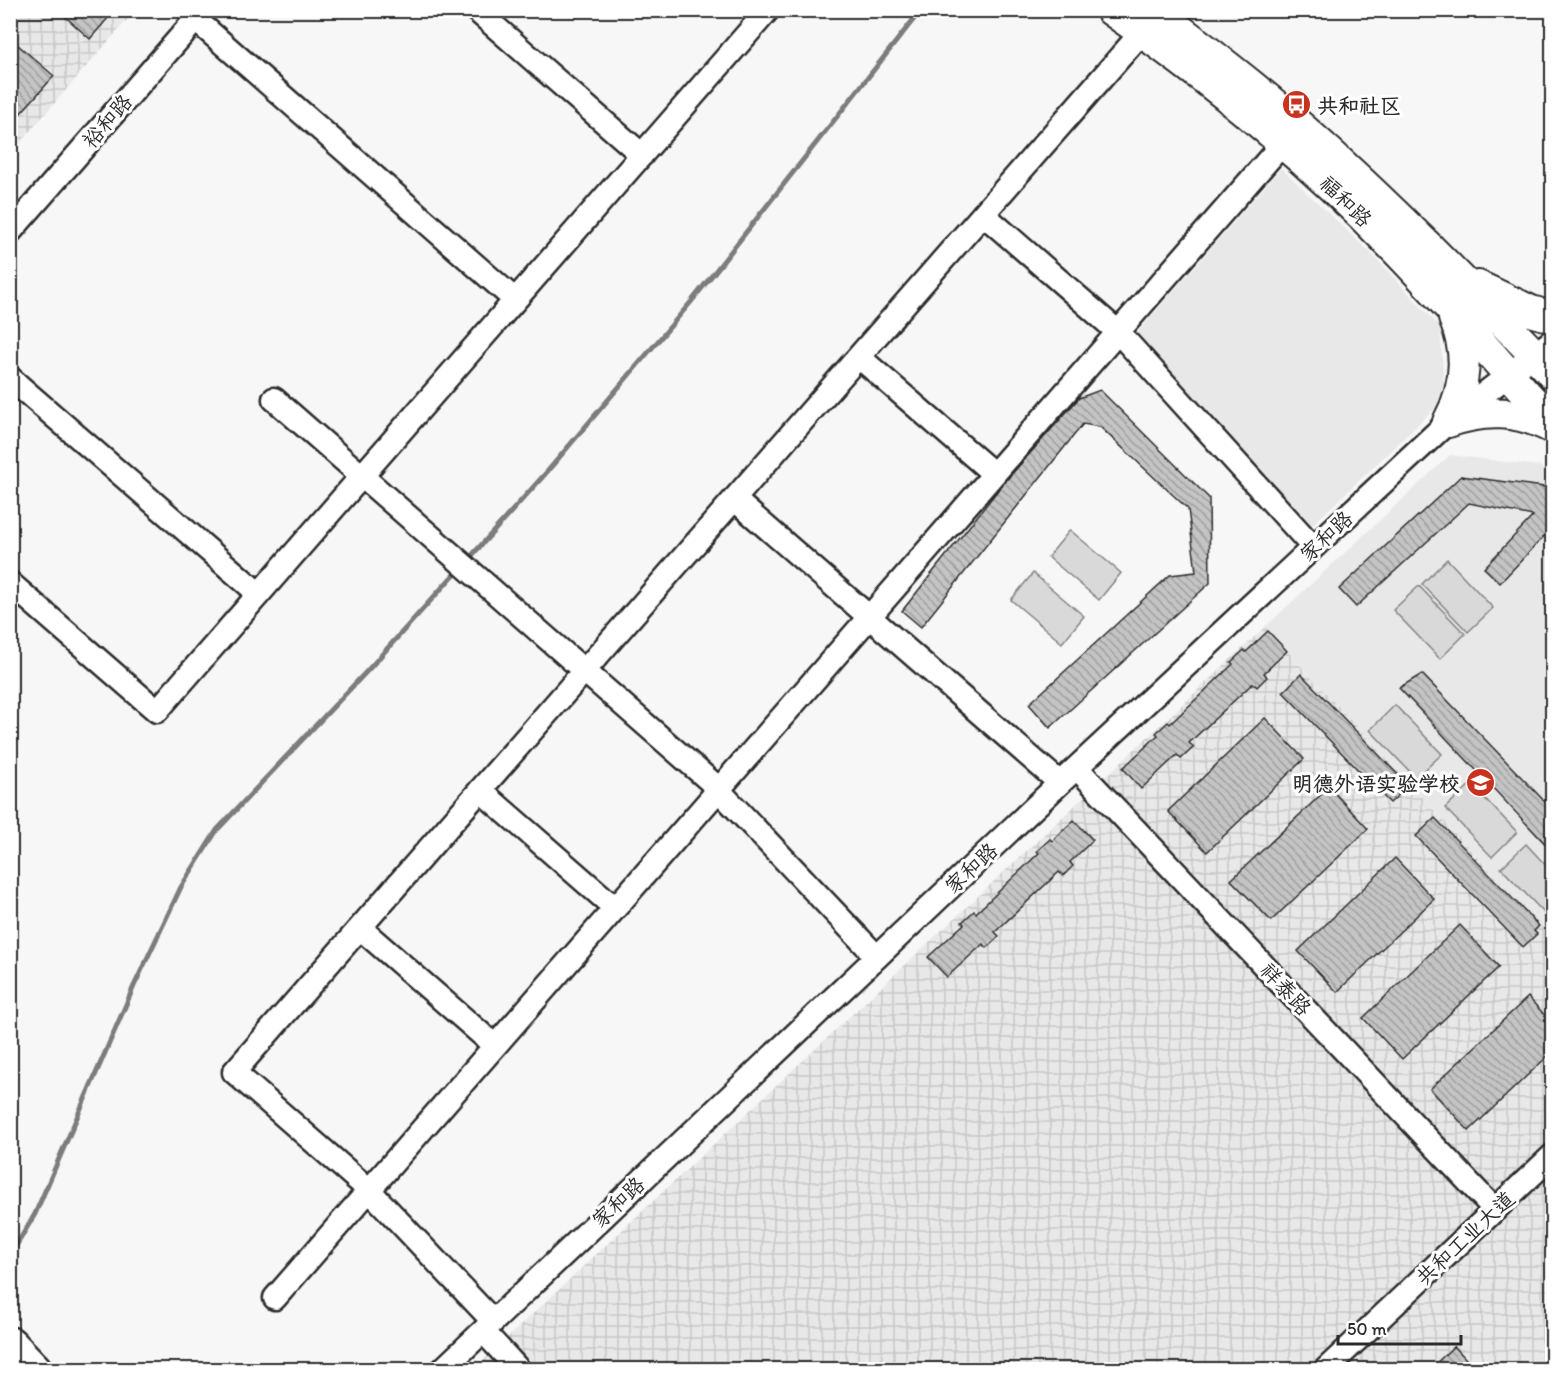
<svg xmlns="http://www.w3.org/2000/svg" width="1563" height="1380" font-family="Itim,'LXGW WenKai TC',sans-serif">
	<defs>
		<pattern id="industrial-grid" width="8" height="8" patternUnits="userSpaceOnUse" patternTransform="scale(1.5)"><rect width="8" height="8" fill="#e8e8e8"/><path d="M0 4h8M4 0v8" fill="none" stroke="#c7c7c7"/></pattern>
		<pattern id="building-back-hatch" width="6" height="6" patternUnits="userSpaceOnUse" patternTransform="scale(1.5)"><rect width="6" height="6" fill="#c4c4c4"/><path d="M-1 5l2 2M0 0l6 6M5-1l2 2" fill="none" stroke="#9f9f9f"/></pattern>
	</defs>
	<rect width="100%" height="100%" fill="#f7f7f7"/>
	<filter id="ink" filterUnits="userSpaceOnUse"><feTurbulence type="fractalNoise" baseFrequency=".0167" numOctaves="2"/><feDisplacementMap in="SourceGraphic" scale="12" xChannelSelector="R" yChannelSelector="G"/><feConvolveMatrix kernelMatrix="1 2 1 2 8 2 1 2 1" color-interpolation-filters="sRGB"/></filter>
	<g filter="url(#ink)">
		<path fill="#e8e8e8" d="M1281 168 1372 254 1440 327 1445 399 1309 528 1134 336Z
			M1450 455 1540 466 1552 479V938L1265 627Z"/>
		<path fill="url(#industrial-grid)" d="M11 11H135L11 153Z
			M1265 627 1552 938V1369L473 1370Z"/>
		<path fill="#d9d9d9" stroke="#828282" stroke-width="1.5" d="M1070 530 1121 573 1099 600 1048 557Z
			M1447 559 1493 608 1468 632 1422 584Z
			M1033 573 1084 616 1062 643 1011 600Z
			M1419 586 1465 634 1440 659 1393 610Z
			M1395 705 1442 754 1416 778 1370 730Z
			M1471 784 1517 832 1492 857 1445 808Z
			M1526 844 1552 872V911L1547 916 1501 868Z"/>
		<g fill="none" stroke-linecap="round" stroke-linejoin="round">
			<path stroke="#7b7b7b" stroke-width="5" d="M466 562 546 473 691 302 921 10
				M10 1256 35 1214 134 986 181 887 217 830 367 671 459 569"/>
		</g>
		<path fill="url(#building-back-hatch)" stroke="#2b2b2b" stroke-width="1.5" d="M58 10H115L90 39Z
			M10 38 54 76 10 125Z
			M1100 390 1209 498 1210 583 1050 728 1029 704 1170 575 1196 572 1188 509 1100 427 1083 424 921 627 902 611 1002 485 1079 398Z
			M1461 476 1552 488V528L1500 583 1484 568 1533 516 1469 503 1356 607 1339 589Z
			M1268 631 1287 651 1264 673 1267 677 1257 687 1253 683 1189 743 1194 747 1181 759 1177 755 1141 789 1123 768 1158 735 1156 733 1168 722 1170 724 1233 664 1231 662 1244 650 1246 652Z
			M1301 674 1405 782 1401 786 1404 790 1390 803 1283 692Z
			M1422 674 1552 809V851L1399 688Z
			M1265 718 1304 759 1207 852 1168 811Z
			M1329 787 1368 829 1271 921 1231 880Z
			M1435 818 1539 926 1534 931 1537 934 1523 947 1416 836Z
			M1074 820 1093 840 1070 862 1073 866 1063 876 1059 872 995 932 999 936 987 948 983 944 947 977 928 957 964 924 962 922 974 911 976 913 1039 853 1037 851 1050 839 1052 841Z
			M1395 858 1434 899 1337 992 1298 951Z
			M1460 925 1499 967 1402 1059 1363 1018Z
			M1528 997 1552 1023V1052L1469 1131 1430 1089Z
			M1454 1346 1476 1370H1429Z"/>
		<g fill="none" stroke-linecap="round" stroke-linejoin="round">
			<defs>
				<path id="minor" d="M476 10 642 155
					M196 20 515 300
					M983 214 1118 332 1313 547
					M10 232 204 10
					M859 357 994 474
					M10 378 259 594
					M274 399 710 781 877 957
					M734 499 1060 783
					M10 583 157 711 768 10
					M1077 768 1495 1210
					M480 790 615 908
					M360 928 495 1046
					M275 1298 1283 143
					M493 1321 369 1190 234 1072 1142 32
					M483 1331 519 1370
					M442 1370 1060 783 1448 422 1552 341
					M1325 1370 1552 1156"/>
				<path id="major" d="M1111 10C1210 79 1303 155 1387 241 1445 299 1496 362 1552 422
					M1154 10C1204 48 1254 86 1301 127 1389 204 1471 289 1552 373
					M1478 286 1531 311 1552 317
					M1448 422C1466 389 1469 353 1454 318
					M1448 422C1485 409 1518 410 1552 428"/>
				<path id="highway" d="M10 1344 35 1370"/>
			</defs>
			<use href="#minor" stroke="#2b2b2b" stroke-width="27"/>
			<use href="#major" stroke="#2b2b2b" stroke-width="34"/>
			<use href="#highway" stroke="#2b2b2b" stroke-width="38"/>
			<use href="#minor" stroke="#fff" stroke-width="22"/>
			<use href="#major" stroke="#fff" stroke-width="30"/>
			<use href="#highway" stroke="#fff" stroke-width="33"/>
		</g>
	</g>
	<defs>
		<symbol id="bus-disc" viewBox="-11 -11 22 22"><circle r="9.5" fill="#c8321e" stroke="#fff"/><path d="M-5-6H5V4H4V6H2V4H-2V6H-4V4H-5ZM-3.5-4V0h7V-4ZM-3.5 1.2v1.5H-2V1.2ZM2 1.2v1.5H3.5V1.2Z" fill="#fff"/></symbol>
		<symbol id="school-disc" viewBox="-11 -11 22 22"><circle r="9.5" fill="#c8321e" stroke="#fff"/><path d="M0-5L7-2L0 1L-7-2ZM-4 1L0 2.5L4 1V4Q0 6-4 4Z" fill="#fff"/></symbol>
	</defs>
	<g fill-rule="evenodd">
		<use href="#bus-disc" x="1280" y="88" width="33" height="33"/>
		<use href="#school-disc" x="1464" y="766" width="33" height="33"/>
	</g>
	<g text-anchor="middle" dominant-baseline="central" stroke-width="6" stroke-linejoin="round" paint-order="stroke">
		<g font-size="21" font-weight="bold" fill="#2b2b2b" stroke="#fff" text-anchor="start">
			<text x="1317" y="105">共和社区</text>
			<text x="1460" y="783" text-anchor="end">明德外语实验学校</text>
		</g>
		<g font-size="21" fill="#2b2b2b" stroke="#fff">
			<text transform="translate(107 121) rotate(-49)">裕和路</text>
			<text transform="translate(1346 201) rotate(44)">福和路</text>
			<text transform="translate(1326 536) rotate(-43)">家和路</text>
			<text transform="translate(971 868) rotate(-43)">家和路</text>
			<text transform="translate(1286 989) rotate(47)">祥泰路</text>
			<text transform="translate(618 1202) rotate(-43)">家和路</text>
			<text transform="translate(1465 1238) rotate(-43)">共和工业大道</text>
		</g>
	</g>
	<rect width="1563" height="1380" fill="none" stroke="#fff" stroke-width="36"/>
	<rect x="18" y="18" width="1527" height="1344" fill="none" stroke="#2b2b2b" stroke-width="2" filter="url(#ink)"/>
	<path d="M1338 1335v9h123v-9" fill="none" stroke="#2b2b2b" stroke-width="3"/>
	<text x="1347" y="1335" font-size="18" fill="#2b2b2b" stroke="#ffffff" stroke-width="4.5" paint-order="stroke">50 m</text>
</svg>
